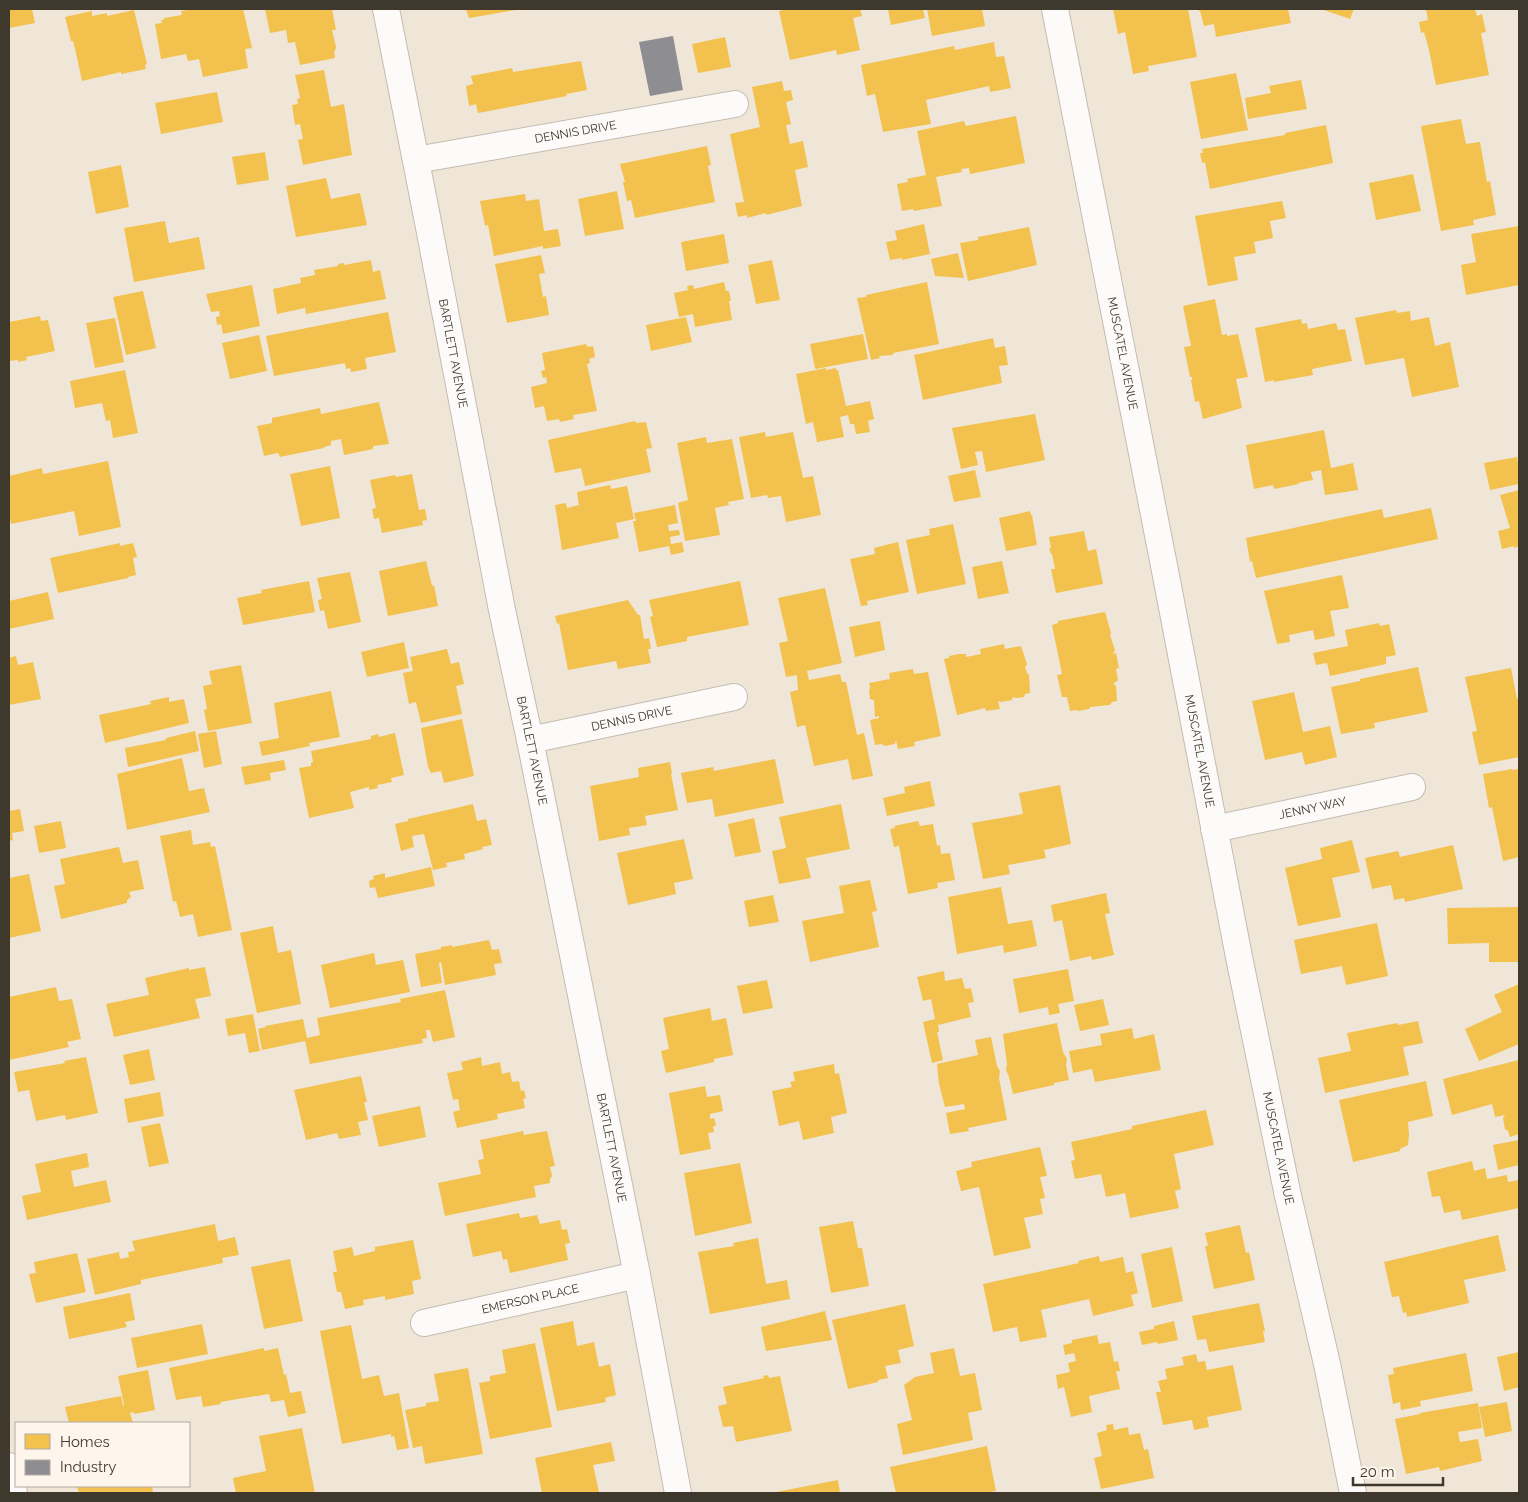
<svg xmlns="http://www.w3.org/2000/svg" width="1528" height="1502" font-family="Raleway,sans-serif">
	<rect width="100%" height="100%" fill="#f0e6d8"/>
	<path fill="#f2c14e" d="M9 9H32L35 23 9 28Z
		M194 9H243L252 48 245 49 248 68 203 77 199 59 188 61 186 54 161 59 155 24 162 23 161 20H164V18L182 15 181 11Z
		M265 9H332L336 30H332L336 47 335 51H334L335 58 300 65 295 42 288 43 286 30 270 33Z
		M466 9H516V10L469 18Z
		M788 9H860L862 16 853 18 860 50 837 55 836 50 790 60 779 11Z
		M888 9H923L925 18 891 25Z
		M927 9H982L985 26 932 36Z
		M1113 9H1188L1197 57 1148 66 1149 71 1133 74 1125 32 1118 34Z
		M1198 9H1288L1291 23 1216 37 1214 24 1204 26 1200 11H1199Z
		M1321 9H1354L1350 19Z
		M1426 9H1475L1477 16 1482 14 1486 32 1481 33 1489 75 1436 85 1429 50 1424 32 1421 33 1419 22 1428 20Z
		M134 10 147 64 145 65 146 69 121 74V72L82 81 76 53 73 41H71L65 17 92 11V16L107 13V16Z
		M725 37 731 67 698 73 692 44Z
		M994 42 996 57 1004 56 1011 88 990 92 989 86 926 100 931 124 883 132 875 94 867 96 861 65 954 46 955 50Z
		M581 61 587 90 566 94 567 96 478 113 476 104 469 106 466 86 473 84 471 76 512 68 513 72Z
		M324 70 331 107 344 104 352 155 303 165 298 140 303 139 300 124 295 125 292 105 298 104 297 99 300 98 295 75Z
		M1236 73 1248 130 1201 139 1190 82Z
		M1301 80 1307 109 1248 119 1245 98 1271 93 1269 86Z
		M782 81 784 91 791 90 793 100 786 102 791 124 786 125 790 144 803 141 808 167 795 170 802 206 766 215V213L747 218V215L738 217 735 203 744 202 730 134 760 127 752 87Z
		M217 92 223 122 161 134 155 103Z
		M1016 116 1025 163 970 174 969 168 961 169 962 172 936 177 942 206 914 211 913 209 902 211 897 184 908 182 907 179 926 175 917 131 964 121 966 126Z
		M1461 119 1466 144 1480 142 1487 182 1490 181 1496 215 1473 220 1474 225 1441 231 1421 126Z
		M1326 125 1333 163 1210 189 1205 162 1202 163 1200 153H1203L1202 149 1285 135V133Z
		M707 146 711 165 708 166 715 202 635 218 631 200 627 201 623 182H625L620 164Z
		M265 152 269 180 237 185 232 157Z
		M121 165 129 207 96 214 88 172Z
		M1413 174 1421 211 1376 220 1369 183Z
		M326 178 331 199 360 193 367 225 296 237 286 186Z
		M617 191 624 229 585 236 578 199Z
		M525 194 526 201 539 199 544 231 558 229 561 246 543 249V246L494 256 488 225 485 226 480 201Z
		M1282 201 1286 218 1270 221 1273 238 1254 242 1256 253 1234 257 1238 280 1208 286 1195 216Z
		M165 221 169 243 199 237 205 269 134 282 124 228Z
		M924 224 930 254 902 260V258L890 260 886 242 897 240 895 231Z
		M1519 226V285L1466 295 1461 265 1476 262 1471 234Z
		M1029 227 1037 265 968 281 960 243 978 240V237Z
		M724 234 729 263 686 271 681 242Z
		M958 253 964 278 935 276 931 259Z
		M541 255 545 273 539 274 543 297 546 296 549 315 507 323 495 264Z
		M371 260 373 272 380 270 386 299 306 314 305 308 277 314 273 289 301 283 300 278 315 275 314 270 338 266V264L344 263V265Z
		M772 260 780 300 756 304 748 265Z
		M724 282 726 291H729L731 301H729L732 320 695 327 693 314 679 317 674 293 688 290 687 286 693 285 694 289Z
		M927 282 939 344 893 353V355L879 356 880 358 871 360 857 298 866 297V295Z
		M252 285 260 326 223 334 221 324 217 325 216 317 220 316 219 311 211 312 206 294Z
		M143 291 156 348 126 355 113 297Z
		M1215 299 1222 335 1227 334V336L1238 334 1248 377 1236 379 1242 408 1203 419 1199 401 1195 402 1191 380H1192V377H1190L1184 347 1191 346 1183 306Z
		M1396 310 1397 313 1410 311 1411 321 1429 317 1435 346 1450 342 1459 387 1412 397 1404 358 1365 365 1355 318Z
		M388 312 396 352 365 358 367 369 351 372 350 368 346 369 345 363 274 376 266 336Z
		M40 316 41 321 48 320 55 351 26 357 27 360 18 362V360L9 361V322Z
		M686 317 692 342 651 351 646 325Z
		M115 318 124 362 95 368 86 323Z
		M1301 319 1302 324 1307 323 1308 329 1336 323 1338 330 1345 329 1352 361 1312 369 1313 375 1274 382V380L1265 382 1255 328Z
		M863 334 868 359 816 369 815 368 810 344Z
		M259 335 267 371 230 379 222 343Z
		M993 338 995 348 1005 346 1008 365 999 366 1002 383 923 400 914 355Z
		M586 344 587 347 593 346 595 357 589 359 590 363 587 364 597 411 573 415 574 419 560 422 559 419 547 421 544 406 535 408 531 387 547 383 546 377 543 378 541 371 545 370 542 353Z
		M826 368V370L836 368V370H838L846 406 870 401 874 419 868 421 870 432 856 434 854 424H850L848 415 840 417 844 437 817 442 813 422 806 424 796 374Z
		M125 370 138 433 113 438 110 420 106 421 102 403 75 408 70 381Z
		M379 402 389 444 373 446V449L344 455 341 439 331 441V445L324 447V448L280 457 278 453 264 456 257 426 272 423V418L320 408 321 414Z
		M1035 414 1045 460 986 472 982 451 975 452 978 465 961 469 952 428Z
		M635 421 636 423 646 422 652 448 646 449 651 472 585 486 581 468 555 473 548 440Z
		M1324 430 1331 468 1353 463 1358 490 1325 495 1321 470 1311 472 1313 480 1298 483 1299 484 1274 489 1273 485 1254 489 1246 445Z
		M765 432 766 437 793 432 803 478 813 476 821 515 786 522 781 496 768 498 767 495 751 498 739 437Z
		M706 437 707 443 732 439 744 499 728 502 729 505 715 508 720 535 685 541 678 503 688 500 677 443Z
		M1517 457 1519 470V484L1490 490 1484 463Z
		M108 461 121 527 79 536 74 511 11 524 9 513V476L42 468 43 474Z
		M330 466 340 518 301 526 290 474Z
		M975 470 981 497 954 502 948 476Z
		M412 474 419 510 425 509 427 520 422 521 423 525 382 533 379 518 374 519 372 509 376 508 370 480 395 475 396 477Z
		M610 485 611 489 627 486 634 519 616 523 619 538 562 550 555 505 566 503 567 508 579 505 577 492Z
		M1519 490V546L1514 548V546L1502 549 1498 531 1510 528 1500 495Z
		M675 505 678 523 668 525 669 531 679 530 680 535 670 537 671 544 682 542 684 552 671 555 669 546 639 552 633 521H636L634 513Z
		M1431 508 1438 539 1256 578 1252 561 1250 562 1246 538 1382 509 1384 518Z
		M1030 511 1031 515H1032L1037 545 1006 551 999 518Z
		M953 524 966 584 917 594 906 540 930 535 929 529Z
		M1084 531 1088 551 1096 549 1103 584 1056 593 1051 569H1055L1052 554H1051L1049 548H1051L1049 537Z
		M898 542 909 592 867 601 868 605 861 606 850 559 875 554 874 548Z
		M120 543V546L133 543 137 557 133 558 136 575 128 577V578L58 593 50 558Z
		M426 561 432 586 434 585 438 606 388 616 379 571Z
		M1002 561 1009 593 978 599 972 567Z
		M350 572 361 622 328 629 324 610 320 611 318 600 322 599 317 578Z
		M1342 575 1349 608 1330 611 1335 636 1315 640 1313 630 1289 635 1290 642 1277 644 1264 591Z
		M309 581 315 612 243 625 237 598 262 593 261 590Z
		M740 581 749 625 687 637V641L657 647 650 617 653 616 649 600Z
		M825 588 842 663 807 671 809 680 840 674 842 682H846L857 735 864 733 873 776 852 780 848 759 814 766 805 725 797 727 790 692 798 690 797 675 786 677 779 643 788 641 778 598Z
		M48 592 54 619 9 629V601Z
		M628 600 638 615H640L644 639 649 638 651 649H648L651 663 618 669 616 661 568 670 559 623 557 624 555 616Z
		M1105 612 1111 633 1110 635 1115 650 1113 654 1116 653 1119 668 1116 669 1118 680 1113 684 1116 686 1117 701 1112 702 1110 705 1090 707 1089 709 1078 711 1076 710 1070 711 1067 697H1062L1057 675 1062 674 1052 625 1058 623V621Z
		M880 621 885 650 855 657 849 627Z
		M1379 623 1380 626 1389 624 1396 655 1386 657V664L1330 676 1327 663 1316 665 1313 653 1348 646 1345 630Z
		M404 642 409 668 367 677 361 652Z
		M1004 644 1005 649 1021 646 1027 664 1025 667 1027 673 1029 675 1030 693 1025 694 1024 697 1016 698 1013 697 1012 700 1001 702 998 701 1000 709 986 711 985 708 957 715 944 659 949 658V656L959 654H966V657L981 654 980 649Z
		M447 649 451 664 459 662 464 684 456 686 462 714 421 723 416 702 409 704 403 673 413 671 410 657Z
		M16 656 18 665 33 662 41 699 9 705V658Z
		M241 665 252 723 208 731 204 710 207 709 203 686 212 684 209 671Z
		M1418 667 1428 712 1374 723 1375 728 1341 734 1331 687 1360 681V679Z
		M1511 668 1517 699 1519 698V757L1479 765 1472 732 1477 731 1465 677Z
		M913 669 914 674 928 672 941 736 914 742 915 746 898 749 896 740 895 744 885 746 881 744 875 745 870 720 879 718V716L875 717 874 700 870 699 869 690 870 688 869 683 890 679 889 673Z
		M331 691 340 737 309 743 310 746 262 756 259 742 279 738 274 703Z
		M1294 692 1303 732 1330 726 1337 757 1305 765 1302 752 1265 760 1252 701Z
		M169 697V702L184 699 189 723 105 743 99 715 151 704 150 701Z
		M462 719 474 776 444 783 441 771 431 773 428 767 421 728Z
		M195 731 199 751 128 767 125 748 166 740V738Z
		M216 731 222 764 204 768 198 734Z
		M395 733 404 775 391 778 392 782 377 785 378 788 369 790V787L350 792 354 808 309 818 299 768 311 766V763L313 762 311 751 371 739V736L378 734 379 737Z
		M182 758 189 791 204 788 210 812 127 830 117 774Z
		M775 759 784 803 715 817 712 799 687 803 681 773 713 767 714 771Z
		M284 760 286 770 270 773 271 780 245 785 241 767Z
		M670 762 672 773 671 774 678 810 645 816 647 825 629 828 630 835 599 841 590 786 639 777 638 768Z
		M1512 769V770L1519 769V857L1503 861 1492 807 1489 808 1483 774Z
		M930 781 935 806 887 816 883 798 905 793 904 787Z
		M1060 785 1071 844 1044 850 1046 858 1008 865 1010 874 983 879 972 823 1023 814 1019 793Z
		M473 804 477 821 486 819 492 845 482 847 483 849 464 854 465 859 446 863 447 867 433 870 424 834 412 836 414 847 401 851 395 824 408 821V819Z
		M841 804 850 849 806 858 811 878 779 884 772 851 786 848 779 817Z
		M20 809 24 831 12 833 13 840 9 841V811Z
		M754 818 761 852 735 857 728 824Z
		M61 821 66 848 39 853 34 826Z
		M918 821 920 826 933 824 937 846 940 845 941 854 950 853 955 880 937 883 938 888 908 894 899 846 894 847 890 829 895 828 894 826Z
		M191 830 193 845 210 842 211 847 215 846 232 930 198 937 193 914 180 917 176 901 173 902 160 836Z
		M684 839 693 879 674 883 676 894 628 905 617 853Z
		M1352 840 1360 872 1332 878 1341 917 1298 926 1285 868 1322 859 1320 848Z
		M1453 845 1463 889 1405 902 1404 898 1394 900 1391 885 1372 889 1365 858 1398 851 1400 857Z
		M119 847 123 863 138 860 144 889 129 892 131 897 127 900V903L61 919 54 886 65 884 60 859Z
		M431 867 435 886 378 898 375 887 370 888 369 881 374 879 373 876 385 873V878Z
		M29 874 41 931 9 938V878Z
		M870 880 877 911 872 912 879 947 810 962 802 921 844 913 839 886Z
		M1001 887 1008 924 1032 920 1037 946 1004 953 1003 945 957 954 948 897Z
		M1106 893 1110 913 1105 914 1114 955 1092 960 1091 956 1070 961 1062 920 1054 922 1051 905Z
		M773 895 779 922 749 927 744 901Z
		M1519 907V962H1489V943L1448 944 1447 908Z
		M1377 923 1388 976 1346 985 1342 966 1301 974 1294 940Z
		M273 926 278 953 291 950 301 1004 257 1013 240 933Z
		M489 940 492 950 499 949 502 963 494 964 496 975 445 985 441 962 439 963 442 983 421 987 415 954 441 949V947L452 945V947Z
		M374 953 376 965 403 960 410 992 330 1008 321 965Z
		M205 967 211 996 195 999 200 1018 114 1037 106 1004 149 995 145 978 189 968V970Z
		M1068 969 1074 1001 1058 1004 1060 1013 1049 1015 1048 1007 1019 1013 1013 979Z
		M944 971 945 981 962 978 965 989 971 988 974 1002 968 1003 971 1017 938 1025 939 1032H937L943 1060 932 1063 923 1022 935 1019 931 999 923 1001 917 977Z
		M767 980 773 1008 743 1014 737 986Z
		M1519 984V1044L1479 1061 1465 1029 1502 1012 1494 995Z
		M56 987 59 1001 72 999 81 1039 67 1042 69 1047 9 1060V1025H10L9 997Z
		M445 990 455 1037 433 1042 430 1030H426L427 1038 422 1039 423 1043 310 1064 305 1041 262 1050 258 1029 266 1027 265 1026 303 1019 307 1038 320 1035 317 1018 401 1002 400 999Z
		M1103 999 1109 1025 1080 1031 1074 1005Z
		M710 1008 712 1021 726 1018 733 1055 714 1059V1062L666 1073 661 1051 669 1049 663 1018Z
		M253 1014 260 1051 249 1053 245 1033 228 1036 225 1019Z
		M1418 1021 1423 1043 1403 1047 1409 1075 1325 1093 1318 1058 1351 1051 1347 1033 1397 1023 1398 1025Z
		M1057 1023 1063 1052 1067 1059 1066 1065 1069 1080 1054 1083V1085L1013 1094 1009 1077 1006 1070 1007 1064 1003 1034Z
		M1132 1028 1134 1039 1154 1034 1161 1070 1095 1082 1092 1069 1073 1073 1069 1051 1102 1045 1100 1034Z
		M991 1037 997 1066 1000 1071 999 1078 1007 1120 968 1128 969 1131 950 1134 946 1113 965 1109 964 1104 945 1107 939 1084 937 1064 978 1055 975 1040Z
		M149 1049 155 1080 130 1085 123 1055Z
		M86 1057 98 1113 66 1120 65 1115 36 1121 29 1090 18 1092 14 1072 65 1063 64 1061Z
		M481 1057 482 1066 500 1062 502 1074 510 1072 512 1082 519 1081 521 1091 524 1090 526 1098 523 1099 525 1108 497 1114 498 1119 457 1128 453 1112 460 1110 458 1099 453 1100 447 1073 463 1070 461 1062Z
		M1519 1060V1134L1510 1137 1508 1131 1505 1129 1503 1118 1505 1115 1495 1117 1492 1104 1452 1115 1443 1079Z
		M834 1064 835 1074 839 1073 847 1113 831 1117 834 1133 803 1140 799 1121 779 1126 772 1091 792 1087 790 1082 795 1081 793 1072Z
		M361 1076 367 1102H364L368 1120 358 1122 361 1135 339 1139 337 1133 306 1140 294 1090Z
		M1426 1081 1433 1116 1408 1122 1409 1135 1408 1145 1400 1149V1151L1353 1162 1339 1100Z
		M705 1086 707 1097 720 1095 723 1111 710 1114V1119L714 1118 716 1126H713L714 1132 708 1133 711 1149 680 1155 669 1093Z
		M160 1092 164 1116 128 1123 124 1099Z
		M420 1106 426 1137 379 1147 372 1116Z
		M1206 1110 1214 1145 1174 1154 1181 1189 1175 1191 1179 1208 1130 1218 1125 1193 1106 1197 1101 1174 1075 1179 1071 1161 1075 1160 1071 1142 1132 1129V1126Z
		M160 1123 169 1163 149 1167 141 1127Z
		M523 1131 524 1135 547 1131 555 1166 550 1167 552 1176 550 1179V1183L534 1186 536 1197 445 1216 438 1183 481 1174 478 1160 484 1159 480 1140Z
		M1519 1140V1165L1498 1170 1493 1145Z
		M1040 1147 1047 1176 1040 1177 1045 1198 1040 1199 1043 1214 1024 1218 1031 1248 994 1256 979 1187 961 1191 956 1171 972 1167 971 1162Z
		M87 1153 89 1167 71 1171 74 1187 106 1180 111 1202 27 1220 22 1196 41 1192 35 1164Z
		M1472 1161 1474 1171 1485 1168 1487 1179 1507 1175 1508 1182 1519 1180V1208L1462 1220 1460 1210 1444 1213 1440 1196 1432 1197 1427 1172Z
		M740 1163 752 1223 695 1236 684 1173Z
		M519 1213 520 1218 537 1215 540 1224 560 1220 562 1230 567 1229 570 1243 565 1244 568 1260 510 1273 507 1259 503 1260 501 1251 473 1257 466 1224Z
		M853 1221 858 1248H862L869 1286 831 1293 819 1227Z
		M215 1224 218 1241 235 1237 239 1255 222 1258 223 1263 141 1280V1284L95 1295 87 1259 119 1252 120 1259 129 1257 128 1252 135 1251 132 1241Z
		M1240 1225 1246 1253 1249 1252 1255 1280 1214 1289 1205 1246H1208L1205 1233Z
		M1498 1235 1506 1271 1464 1280 1469 1303 1407 1317 1406 1312 1403 1313 1399 1296 1392 1297 1384 1262Z
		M758 1238 766 1284 787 1280 790 1299 710 1314 698 1252 734 1246 733 1243Z
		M413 1240 421 1279 412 1281 414 1294 385 1300V1296L363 1300 364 1305 345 1309 341 1292H337L333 1272H337L333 1251 352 1247 354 1256 375 1251V1247Z
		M1172 1247 1183 1301 1152 1308 1141 1254Z
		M77 1253 86 1292 36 1303 29 1274 36 1273 34 1262Z
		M1099 1256 1100 1262 1123 1257 1126 1273 1133 1271 1138 1293 1131 1295 1134 1306 1093 1316 1089 1299 1041 1310 1047 1337 1020 1342 1017 1327 993 1332 983 1284 1079 1263 1078 1261Z
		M290 1259 303 1321 264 1329 251 1267Z
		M130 1293 135 1320 125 1322 127 1327 69 1339 63 1307Z
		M1259 1303 1265 1331H1263L1265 1342 1209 1352 1206 1339 1197 1340 1192 1316Z
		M905 1304 914 1346 898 1350 901 1363 885 1366 888 1378 878 1380V1382L848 1389 832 1320Z
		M825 1311 832 1340 766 1351 761 1327Z
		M573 1321 577 1346 594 1342 599 1367 610 1364 616 1395 605 1398 606 1402 557 1411 540 1328Z
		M1174 1321 1178 1340 1158 1344 1157 1342 1142 1345 1139 1332 1154 1329V1326Z
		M202 1324 208 1354 137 1368 131 1338Z
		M351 1325 362 1379 379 1375 384 1396 399 1393 409 1448 397 1450 394 1436 391 1437V1434L342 1444 320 1331Z
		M1097 1335 1099 1344 1110 1342 1114 1362 1118 1361 1120 1371H1116L1120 1389 1089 1396 1092 1412 1071 1417 1064 1387 1058 1389 1056 1375 1070 1372 1068 1363 1076 1361 1074 1353 1065 1355 1063 1345 1072 1343V1340Z
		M535 1343 552 1427 490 1439 479 1383 490 1381V1376L506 1373 502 1350Z
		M264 1348V1351L278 1348 284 1375 286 1374 290 1393 301 1391 306 1413 288 1417 284 1400 271 1402 269 1394 220 1402 221 1404 203 1407 201 1396 176 1400 169 1368Z
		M954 1348 960 1376 975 1373 982 1410 968 1413 973 1440 903 1455 897 1424 912 1420 904 1385 915 1377 934 1373 930 1353Z
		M1519 1352V1387L1504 1391 1497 1357Z
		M1466 1353 1473 1391 1420 1401 1421 1406 1401 1410 1400 1402 1393 1404 1388 1375 1394 1374 1393 1368Z
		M1196 1354 1198 1362 1205 1361 1207 1370 1233 1365 1242 1410 1207 1417 1209 1427 1194 1430 1192 1420 1163 1425 1156 1392H1161L1158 1381 1167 1379 1165 1369 1184 1365 1182 1357Z
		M468 1368 483 1454 425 1464 422 1446 413 1448 405 1410 426 1406V1403L439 1401 434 1374Z
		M148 1370 155 1410 134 1414V1412L130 1413 133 1423H69L65 1407 121 1396 123 1406 124 1405 118 1376Z
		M768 1375 769 1378 780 1376 792 1431 736 1442 733 1426 723 1427 718 1406 727 1404 723 1387 764 1378 763 1376Z
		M1507 1402 1512 1431 1485 1437 1479 1407Z
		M1478 1403 1482 1428 1458 1432 1460 1442 1478 1439 1482 1461 1440 1471 1439 1467 1406 1474 1395 1419 1420 1414V1413Z
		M1113 1424 1114 1430 1128 1427 1129 1435 1140 1433 1144 1450 1148 1449 1154 1478 1101 1489 1094 1458 1102 1456 1097 1433 1107 1430 1106 1425Z
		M302 1428 315 1493H236L233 1478 266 1471 259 1436Z
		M611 1442 615 1461 593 1465 599 1492 542 1493 535 1458Z
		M987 1446 996 1491 984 1493H896L890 1467Z
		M838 1480 840 1493H776V1492Z
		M77 1486H152L153 1493H79Z"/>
	<path fill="#8d8d92" d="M673 36 683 90 650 96 639 42Z"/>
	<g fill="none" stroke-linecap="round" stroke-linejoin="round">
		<defs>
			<g id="street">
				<path id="s1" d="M386 9 427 217 502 610 530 740 637 1275 678 1493"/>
				<path id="s2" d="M1055 9 1167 581 1239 957 1288 1196 1327 1364 1353 1493"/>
				<path id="s3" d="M416 160 735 104"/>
				<path id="s4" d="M530 740 734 697"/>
				<path id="s5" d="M1214 829 1412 787"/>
				<path id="s6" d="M424 1323 637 1275"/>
				<path d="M9 1466 14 1493"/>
			</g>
		</defs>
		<use href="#street" stroke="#c3bcb1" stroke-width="28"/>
		<use href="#street" stroke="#fdfbf9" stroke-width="26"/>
	</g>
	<g text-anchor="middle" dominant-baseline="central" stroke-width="5" stroke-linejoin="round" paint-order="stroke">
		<g font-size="12" fill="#3f382d" stroke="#fef6ec">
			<text stroke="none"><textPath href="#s3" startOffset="162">DENNIS DRIVE</textPath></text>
			<text stroke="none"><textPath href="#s1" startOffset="351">BARTLETT AVENUE</textPath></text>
			<text stroke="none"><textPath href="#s2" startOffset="351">MUSCATEL AVENUE</textPath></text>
			<text stroke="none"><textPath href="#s4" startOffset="104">DENNIS DRIVE</textPath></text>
			<text stroke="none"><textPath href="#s1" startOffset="756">BARTLETT AVENUE</textPath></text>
			<text stroke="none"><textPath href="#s2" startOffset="756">MUSCATEL AVENUE</textPath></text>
			<text stroke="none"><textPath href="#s5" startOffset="101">JENNY WAY</textPath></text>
			<text stroke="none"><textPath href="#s1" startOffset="1161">BARTLETT AVENUE</textPath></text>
			<text stroke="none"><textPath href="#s2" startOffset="1161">MUSCATEL AVENUE</textPath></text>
			<text stroke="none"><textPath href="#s6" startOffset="109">EMERSON PLACE</textPath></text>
		</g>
	</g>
	<rect width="1528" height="1502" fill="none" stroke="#3f382d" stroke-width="20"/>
	<rect x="15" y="1422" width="175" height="65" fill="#fef6ec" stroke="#b2aaa0"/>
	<rect x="25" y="1434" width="25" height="15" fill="#f2c14e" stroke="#b2aaa0"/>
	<text x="60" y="1447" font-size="15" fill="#3f382d">Homes</text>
	<rect x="25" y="1460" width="25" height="15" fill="#8d8d92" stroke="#b2aaa0"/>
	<text x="60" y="1472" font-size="15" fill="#3f382d">Industry</text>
	<path d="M1353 1477v8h90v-8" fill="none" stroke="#3f382d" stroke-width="2.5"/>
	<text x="1360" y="1477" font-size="15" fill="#3f382d" stroke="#fef6ec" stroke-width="4" paint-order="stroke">20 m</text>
</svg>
